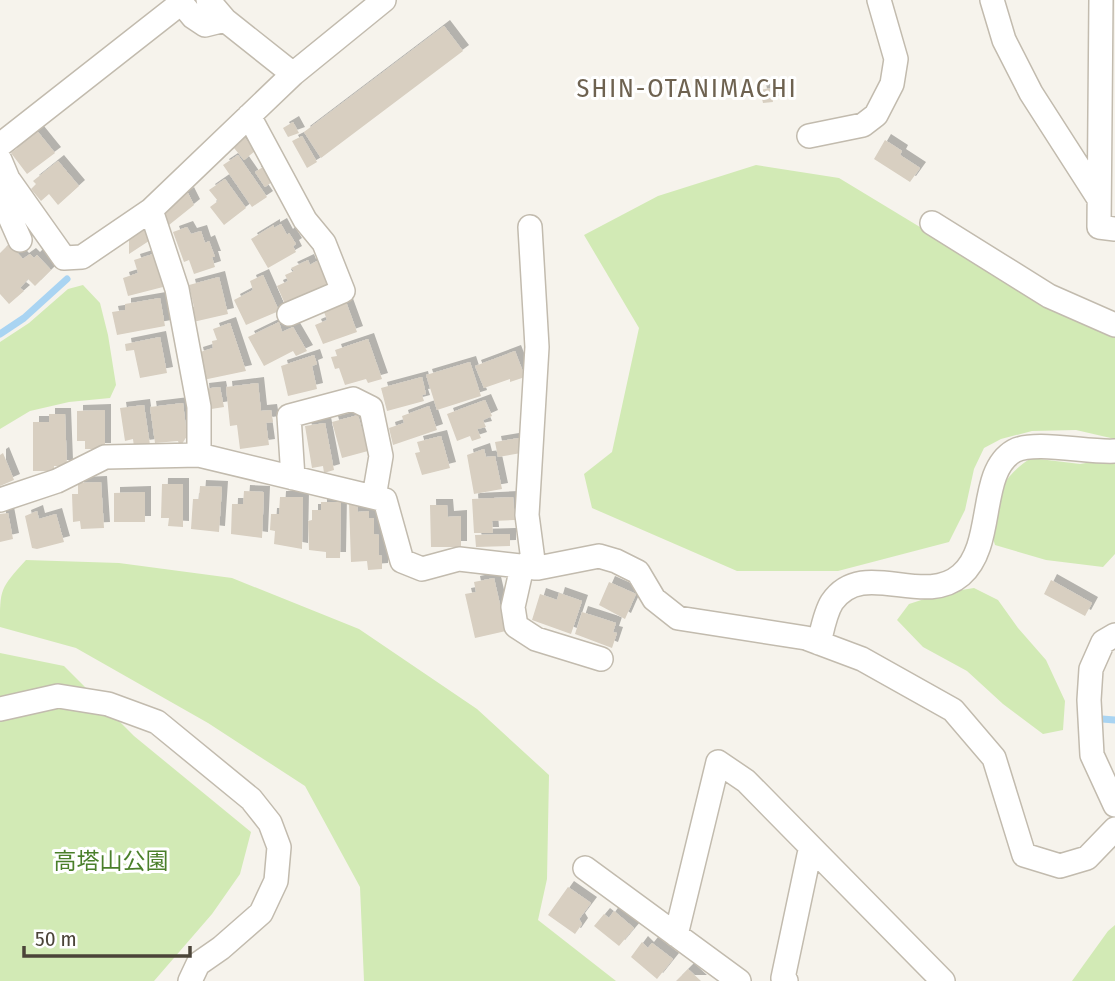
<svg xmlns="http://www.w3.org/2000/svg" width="1115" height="981" font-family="'Fira Sans Condensed','Noto Sans JP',sans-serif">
	<defs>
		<filter id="shadow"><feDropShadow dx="6" dy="-6" stdDeviation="0" flood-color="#0004"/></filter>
	</defs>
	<rect width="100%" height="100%" fill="#f6f3ec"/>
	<path fill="#d2eab5" d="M756 165 839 178 1052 307 1115 334V439L1076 430 1032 431 1001 439 984 448 974 469 965 510 949 542 838 571H737L592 508 584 474 612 452 639 328 584 235 658 196Z
		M83 285 100 303 108 335 116 385 110 398 69 402 30 411 0 429V342L29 323 68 289Z
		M1031 458 1080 464 1103 460 1115 462V554L1103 567 1046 560 995 545C983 510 1001 477 1031 458Z
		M26 560 119 563 232 578 359 629 477 709 549 775 547 879 538 920 616 981H364L360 887 305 786 208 723 76 648 0 627C0 588 0 589 26 560Z
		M974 588 998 600 1018 628 1046 660 1065 701 1063 730 1043 734 1003 704 967 671 923 647 897 620 909 604 943 593Z
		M0 653 64 666 134 736 251 832 240 874 212 914 154 981H0Z
		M1115 925V981H1072L1108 931Z"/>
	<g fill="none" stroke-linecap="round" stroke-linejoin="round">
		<path stroke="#a9d4f2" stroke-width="7" d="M0 334 24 318 67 279
			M1102 719 1115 720"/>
	</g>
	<path fill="#d8cfc1" filter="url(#shadow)" d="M444 26 463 51 321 158 304 132Z
		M770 88 773 102 763 103 760 90Z
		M293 122 299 133 288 137 283 128Z
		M38 132 55 153 27 174 11 153Z
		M302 136 317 162 307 168 292 141Z
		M245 138 255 151 244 160 234 148Z
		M885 140 902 151 900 155 920 168 910 182 874 159Z
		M238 155 267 197 252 207 223 165Z
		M58 161 79 186 58 205 49 194 41 201 31 189 36 184 33 181Z
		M263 167 272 182 265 187 255 172Z
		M225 179 246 208 224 225 210 207 218 201 209 190Z
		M188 193 194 205 169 225 162 213Z
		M281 224 287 235 289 233 296 244 293 246 296 252 268 268 251 239 274 225V228Z
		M145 226 152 239 129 254V236Z
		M187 227 191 234 201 231 205 243 209 241 215 257H212L215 267 194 274 189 260 184 262 173 232Z
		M9 244 23 259 30 254 34 258 37 255 51 270 35 286 28 279 20 288 24 291 9 304 0 294V253Z
		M153 254 163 287 128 296 123 278 138 273 134 260Z
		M308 260 310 265 317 261 328 285 285 304 277 286 288 281 285 275 294 271 291 268Z
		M263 275 279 311 246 325 234 300 253 290 250 281Z
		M219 277 228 314 193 322 190 307H194L189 285Z
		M160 298 165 326 117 335 112 312 125 310V304Z
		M345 299 357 332 323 344 315 325 327 320 322 307Z
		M279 322 282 332 293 327 307 351 296 356 293 351 264 366 248 337Z
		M230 323 246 371 203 380 197 353 213 348 212 341 217 340 213 329Z
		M160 337 167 373 140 378 134 350 126 351 125 344Z
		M368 339 382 379 368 383 366 379 345 385 339 368 335 369 331 357 337 356 335 350Z
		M515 351 525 377 510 382V379L484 388 475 366Z
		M314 355 317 364 312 366 317 389 288 396 281 366Z
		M470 362 481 396 437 410 426 375Z
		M422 377 426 394 422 395 424 401 387 411 381 388Z
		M258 383 261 411 271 410 273 422 266 423 269 445 240 449 237 425 230 426 226 387Z
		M220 387 224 407 205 410 203 389Z
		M485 400 492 416 483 420 486 427 477 429 481 438 472 441 470 436 457 441 447 414Z
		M183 403 187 436 182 444H179L178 441 155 443 150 407Z
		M144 405 150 445 134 447 133 439 125 441 120 408Z
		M429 406 437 430 393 445 389 428 404 423 402 416Z
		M105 410V449H85V441H77V411Z
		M49 414H65L67 466H54V471H33V422H49Z
		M358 415 368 451 342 458 332 422Z
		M325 423 334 470 324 473 323 466 312 468 305 426Z
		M441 436 450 468 422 475 415 453 420 452 417 442Z
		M519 438 521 453 498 457 495 442Z
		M484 449 486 457 495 456 502 489 474 494 467 455Z
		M3 453 14 480 0 486V455Z
		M101 482 104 528 81 529 80 521 73 522 72 494H78V483Z
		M162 484H183V527L168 526 169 518H161Z
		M200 486 222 487 219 532 191 529 193 499H199Z
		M244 491 264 492 262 538 231 534 232 504H243Z
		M145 492V522H114V493Z
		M280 497H303L302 549 274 544 275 531 270 530 271 514H279Z
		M513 497 515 520 492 521 493 533H474L472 499Z
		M321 502H341L340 558H326V552L309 550 308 521 312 520V510H321Z
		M349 503H357L358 512 369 511V518H374V534L379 535V555L382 556V569L368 570 367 561 351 562Z
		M430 505H447L448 517 461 516V547H431Z
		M37 511 39 519 56 514 64 542 37 549 32 548 25 516Z
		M8 513 13 539 0 542V514Z
		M510 534V546L476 547 475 535Z
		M494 578 506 631 475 638 465 594 476 592 474 582Z
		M1051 580 1092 603 1085 616 1044 594Z
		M609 582 636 594 625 619 599 605Z
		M559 593 582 601 571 634 532 620 540 594 557 600Z
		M582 612 616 623 613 632 617 633 612 648 575 634Z
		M568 887 591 903 579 919 582 924 575 934 548 915Z
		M614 911 634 928 619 946 594 926 604 914 609 918Z
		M642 942 648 948 652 943 673 959 657 979 631 957Z
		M688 969 701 981H676Z"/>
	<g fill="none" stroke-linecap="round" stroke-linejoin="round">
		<defs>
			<path id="minor" d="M179 0 193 17 205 25 225 20
				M208 0 225 20 293 74
				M992 0 1004 40 1031 93 1099 199
				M1101 0 1099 227 1115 229
				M249 116 305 220 324 243 343 291 289 314
				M809 136 863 125 876 115 892 84 896 59 879 0
				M0 145 181 3
				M0 160 8 179 64 258 82 257 151 210 293 74 384 0
				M0 195 20 240
				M151 210 177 289 199 407V455L385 500 402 561 422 569 459 559 538 568 599 556 616 561 638 572 654 599 678 618 806 638 862 659 953 710 994 758 1024 855 1060 866 1087 858 1115 829
				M932 223 1049 296 1115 325
				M530 227 537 347 527 515 534 568
				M293 478 289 416 353 399 371 408 381 456 374 497
				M0 500 57 481 105 457 199 455
				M522 567 513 607 516 626 536 639 601 659
				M1115 635 1103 642 1091 669 1089 700 1092 755 1115 805
				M819 643C822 631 825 613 832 602 863 557 923 608 961 575 996 545 977 472 1014 451 1034 440 1089 453 1115 451
				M0 709 58 696 108 704 157 722 251 799 270 823 279 847 276 881 261 913 221 948 198 964 190 981
				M585 868 739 981
				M676 935 718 762 746 781 943 981
				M786 981 783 978 809 855"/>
		</defs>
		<use href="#minor" stroke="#c2bbae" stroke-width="26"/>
		<use href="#minor" stroke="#fff" stroke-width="23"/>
	</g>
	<g text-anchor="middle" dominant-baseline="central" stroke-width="6" stroke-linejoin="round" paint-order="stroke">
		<g font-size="23" fill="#4a7f2a" stroke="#fff">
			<text x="111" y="861">高塔山公園</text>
		</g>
		<g font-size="26" letter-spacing="2" fill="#6e6250" stroke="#fff">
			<text x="687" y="88">SHIN-OTANIMACHI</text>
		</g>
	</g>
	<path d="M24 946v10h166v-10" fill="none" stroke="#4b4439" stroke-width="3.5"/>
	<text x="35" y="946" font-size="21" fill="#4b4439" stroke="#ffffff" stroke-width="5" paint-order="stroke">50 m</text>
</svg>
